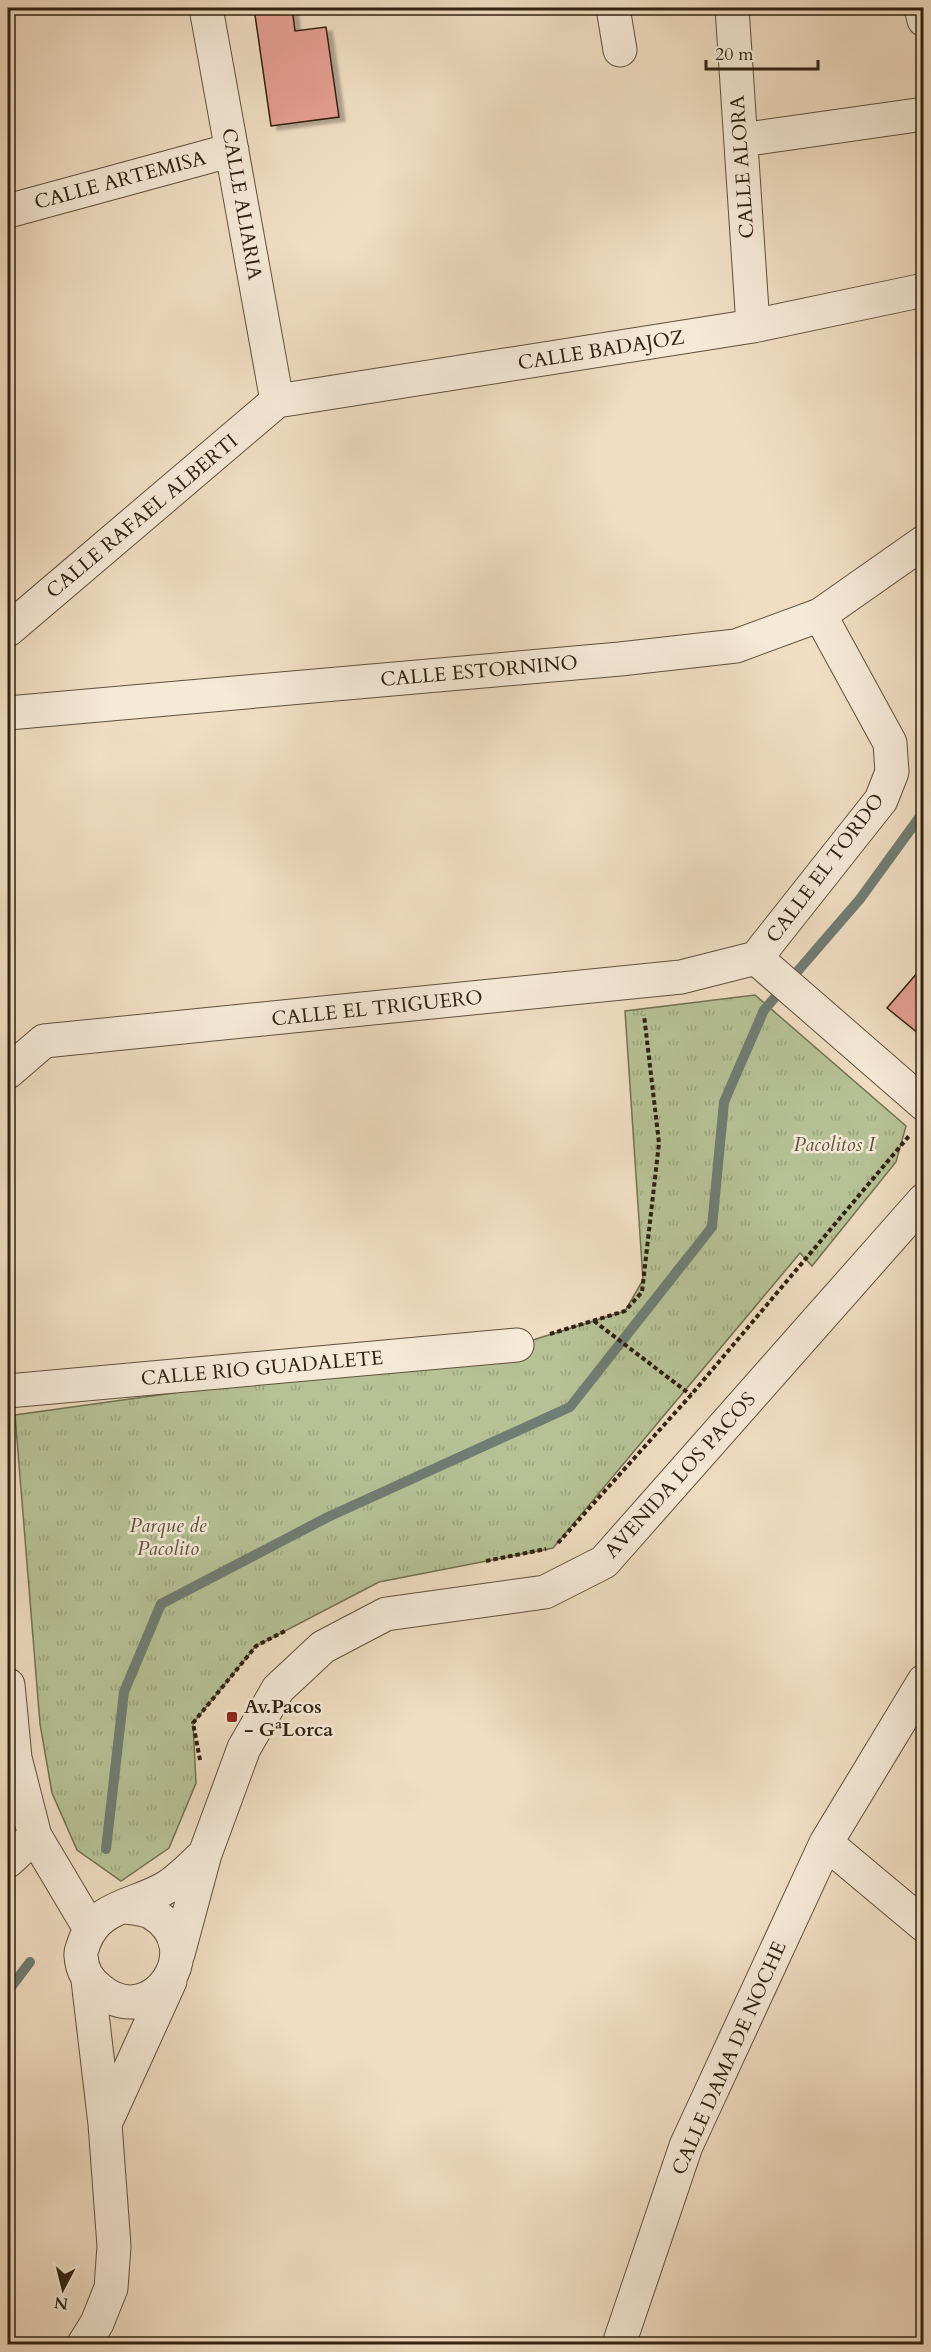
<svg xmlns="http://www.w3.org/2000/svg" width="931" height="2352" font-family="Cardo,serif">
	<defs>
		<pattern id="park-tufts" width="24" height="20" patternUnits="userSpaceOnUse" patternTransform="scale(1.5)"><rect width="24" height="20" fill="#b6c296"/><path d="M3 7l-1-3M5 7V3M7 7l1-3M15 17l-1-3M17 17v-4M19 17l1-3" fill="none" stroke="#9da680"/></pattern>
		<filter id="shadow"><feDropShadow dx="6" dy="4" stdDeviation="1.5" flood-color="#0004"/></filter>
	</defs>
	<rect width="100%" height="100%" fill="#f0ddc2"/>
	<filter id="stains"><feTurbulence type="fractalNoise" baseFrequency=".00333" numOctaves="4"/><feColorMatrix values="0 0 0 0 .2 0 0 0 0 .09 0 0 0 0 .02 0 0 0 .5 -.17"/></filter>
	<radialGradient id="worn" r=".72"><stop offset=".6" stop-color="#630" stop-opacity="0"/><stop offset="1" stop-color="#630" stop-opacity=".3"/></radialGradient>
	<path fill="url(#park-tufts)" stroke="#737253" stroke-width="1.5" d="M755 995 906 1126 896 1162 812 1266 800 1253 553 1548 379 1582 256 1646 193 1723 196 1783 169 1848 121 1881 77 1850 52 1793 40 1724 15 1415 517 1345 625 1311 643 1280 625 1011Z"/>
	<g fill="none" stroke-linecap="round" stroke-linejoin="round">
		<path stroke="#707d74" stroke-width="10" d="M106 1849 124 1692 161 1604 328 1517 570 1407 712 1227 724 1102 764 1010 860 899 924 811
			M8 1991 30 1962"/>
	</g>
	<path fill="#e49e92" stroke="#302110" stroke-width="1.5" filter="url(#shadow)" d="M254 8H298H292L295 31 326 27 339 117 271 126Z
		M924 965V1038L887 1008Z"/>
	<g fill="none" stroke-linecap="round" stroke-linejoin="round">
		<defs>
			<path id="minor" d="M206 8 277 401
				M613 8 620 50
				M732 8 753 326
				M921 8 924 20
				M741 140 924 114
				M8 211 232 150
				M277 401 753 326 924 290
				M8 630 277 401
				M8 713 620 659 736 646 820 615 924 542
				M756 958 881 800 892 772 890 743 820 615
				M756 958 924 1104
				M8 1072 44 1041 681 977 756 958
				M8 1391 517 1345
				M924 1681 826 1843 924 1925
				M8 1685 15 1758 35 1836 89 1927
				M8 1861 35 1836
				M125 1907C133 1908 145 1909 152 1913 211 1948 152 2033 100 1990 88 1981 82 1971 81 1956 80 1951 83 1947 84 1943 97 1905 136 1906 167 1887 181 1878 193 1865 205 1854
				M178 1954 205 1854 244 1748 278 1689 323 1647 386 1614 545 1592 604 1562 924 1200
				M105 2124 170 1981
				M84 2344 97 2323 111 2288 114 2246 105 2124 88 1980
				M619 2344 686 2146 826 1843"/>
		</defs>
		<use href="#minor" stroke="#60503c" stroke-width="35"/>
		<path stroke="#302110" stroke-width="4" stroke-dasharray="4.5 3" stroke-linecap="butt" d="M594 1321 691 1395
			M550 1334 625 1311 642 1292 659 1143 644 1015
			M558 1543 691 1395 909 1136
			M486 1561 546 1549
			M200 1760 193 1723 256 1646 285 1631"/>
		<use href="#minor" stroke="#f5e9d7" stroke-width="33"/>
	</g>
	<rect fill="#8f2418" stroke="#f5e9d7" stroke-width="2" x="226" y="1711" width="12" height="12" rx="3"/>
	<g text-anchor="middle" dominant-baseline="central" stroke-width="5" stroke-linejoin="round" paint-order="stroke">
		<g font-size="20" fill="#302110" stroke="#f5e9d7">
			<text transform="translate(742 167) rotate(-94)">CALLE ALORA</text>
			<text transform="translate(120 180) rotate(-15)">CALLE ARTEMISA</text>
			<text transform="translate(242 204) rotate(80)">CALLE ALIARIA</text>
			<text transform="translate(601 350) rotate(-9)">CALLE BADAJOZ</text>
			<text transform="translate(142 516) rotate(-40)">CALLE RAFAEL ALBERTI</text>
			<text transform="translate(479 671) rotate(-5)">CALLE ESTORNINO</text>
			<text transform="translate(825 868) rotate(-53)">CALLE EL TORDO</text>
			<text transform="translate(377 1008) rotate(-6)">CALLE EL TRIGUERO</text>
			<text transform="translate(262 1368) rotate(-5)">CALLE RIO GUADALETE</text>
			<text transform="translate(680 1475) rotate(-48)">AVENIDA LOS PACOS</text>
			<text transform="translate(729 2058) rotate(-66)">CALLE DAMA DE NOCHE</text>
		</g>
		<g font-size="20" font-style="italic" fill="#585138" stroke="#f5e9d7">
			<text x="834" y="1144">Pacolitos I</text>
			<text x="168" y="1525">Parque de<tspan x="168" dy="23">Pacolito</tspan></text>
		</g>
		<g font-size="20" font-weight="bold" fill="#302110" stroke="#f5e9d7" text-anchor="start">
			<text x="244" y="1706">Av.Pacos<tspan x="244" dy="23">- GªLorca</tspan></text>
		</g>
	</g>
	<rect width="931" height="2352" fill="none" stroke="#f0ddc2" stroke-width="30"/>
	<rect x="9" y="9" width="913" height="2334" fill="none" stroke="#302110" stroke-width="3"/>
	<rect x="15" y="15" width="901" height="2322" fill="none" stroke="#302110" stroke-width="1.5"/>
	<g transform="translate(63 2289) rotate(187)" stroke="#f5e9d7" stroke-width="4.5" paint-order="stroke">
	<path d="M0-4.5L10 22L0 15L-10 22Z" fill="#302110"/>
	<text y="-9" font-size="16" font-weight="bold" text-anchor="middle" fill="#302110">N</text>
	</g>
	<path d="M706 60v9h112v-9" fill="none" stroke="#302110" stroke-width="3"/>
	<text x="715" y="60" font-size="18" fill="#302110" stroke="#f5e9d7" stroke-width="4.5" paint-order="stroke">20 m</text>
	<rect width="100%" height="100%" filter="url(#stains)"/>
	<rect width="100%" height="100%" fill="url(#worn)"/>
</svg>
